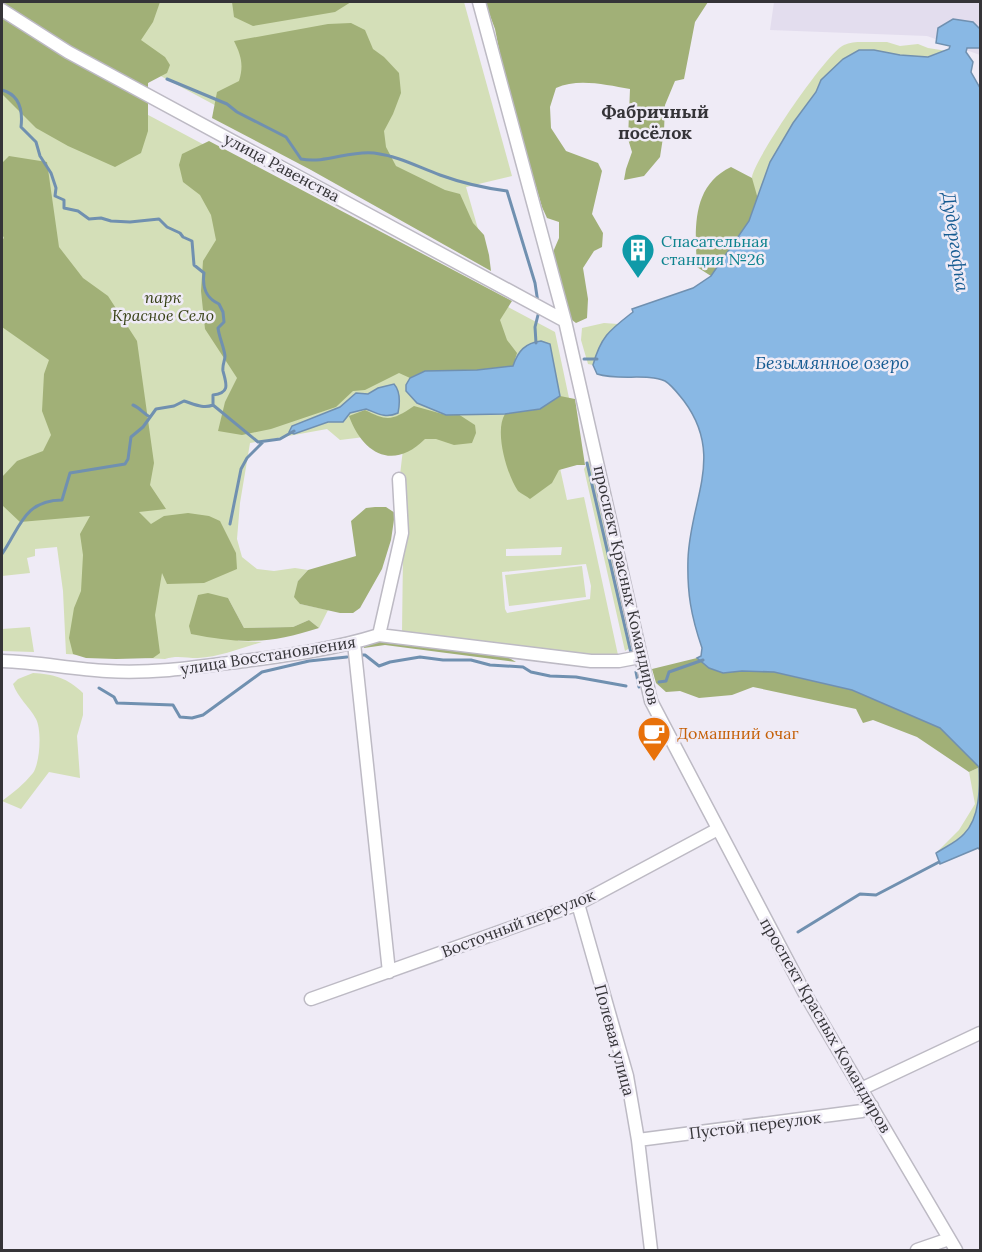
<svg xmlns="http://www.w3.org/2000/svg" width="982" height="1252" font-family="Lora,serif">
	<rect width="100%" height="100%" fill="#efebf6"/>
	<path fill="#e3ddee" d="M774 2H980V55L927 36 770 30Z"/>
	<path fill="#d4dfb8" fill-rule="evenodd" d="M23 2H464L512 176 466 187 484 250Z
		M2 37 555 332 569 398 558 459 567 500 584 497 618 655 581 654 402 632 403 555 407 543 408 527 400 475 405 432 340 440 327 429 250 443 240 503 237 539 242 557 257 569 274 571 295 568 308 570 298 581 300 604 328 610 319 628 309 620 293 627 244 628 228 598 238 641 262 642C241 648 220 657 198 658 185 658 177 655 165 659L66 654 63 591 57 547 35 549V556L27 558 30 573 2 576ZM562 547 561 555 506 556V549ZM586 564 591 586 590 599 507 613 505 609 502 572Z
		M871 42H887L900 46 918 44 928 48 947 51C924 62 898 55 874 50L821 80 816 92 793 123 770 162 758 199C756 192 751 183 752 177 755 158 827 52 844 45 852 41 863 42 871 42Z
		M604 323 618 324C604 336 598 347 593 365L588 364 581 340 582 328Z
		M589 460 631 647 625 651 584 469Z
		M582 566 586 597 509 606 505 575Z
		M30 627 34 652 2 651V629Z
		M33 673C53 674 68 678 83 693V715L77 736 80 778 49 772 21 809 2 801C13 793 24 784 33 773 40 763 42 730 36 719 29 706 18 698 13 684L18 679Z
		M980 767C980 789 981 818 964 834 957 842 945 847 936 853L959 830 975 804 969 772Z"/>
	<path fill="#a1b077" d="M2 2H160L153 22 141 40 165 57 170 65 167 73 148 83V131L141 153 115 167 68 146 36 128 2 94Z
		M232 2H351L335 12 253 26 234 17Z
		M485 2H708L695 22 684 79 675 81 665 105 664 131 660 157 644 176 624 180 626 169 632 152 628 139 630 89C606 85 578 78 556 88L550 107 551 128 566 151 598 163 602 171 592 214 603 233 602 247 594 251 583 268 588 299 587 318 576 323 572 320 565 309V299L553 252 559 238V222L547 218 542 207 506 84 495 29Z
		M351 23 365 30 373 49 384 57 399 73 401 93 393 114 384 131 386 147 396 166 445 190 460 194 473 223 484 235 489 255 491 271 311 170 212 118 217 92 239 81C244 65 241 55 234 41L328 24Z
		M209 141 512 301 500 320 507 340 517 353 513 366 477 370 425 371 410 378 399 373 365 390 353 391 336 407 271 429 242 435 218 431 225 402 237 378 205 329 201 291 203 261 216 240 211 215 200 195 183 182 179 165 182 154Z
		M9 156 47 162 59 247 83 278 108 296 137 341 154 463 150 485 166 509 139 512 151 524 164 516 188 513 209 516 220 521 236 553 237 569 204 583 167 584 162 573 155 615 160 653 153 658 116 659 86 658 73 654 69 638 74 608 81 591 83 555 80 534 90 516 20 522 2 505V477L17 461 43 451 51 435 42 411 44 374 49 360 2 327V240L4 238 2 234V163Z
		M731 167 752 178 758 199 749 221 711 276 697 267C695 230 691 186 731 167Z
		M560 396 575 399 585 465H577L559 470 552 483 530 499C527 496 521 494 518 491 507 475 494 431 505 414L540 409Z
		M414 406 446 415 458 414 475 425 476 433 472 443 454 445 436 439H425C393 471 363 454 349 416L365 410C388 422 393 420 414 406Z
		M375 507H386L395 513 391 540 382 569 360 608 353 613H340L300 604 294 597 298 581 308 570 356 556 351 521 366 508Z
		M208 593 228 598 244 628 293 627 309 620 319 628C270 644 241 644 191 634L189 626 198 595Z
		M378 639 501 653 516 662 385 645 364 648V645Z
		M697 658 723 673 742 671 774 672 852 690 940 728 980 767 969 772 917 737 873 720 863 723 856 709 753 687 732 695 699 698 680 691 666 692 656 683 652 669Z"/>
	<path fill="#89b8e4" stroke="#7090b0" stroke-width="1.5" d="M953 19 973 22 980 29V48H967L966 52 973 62 971 72 980 88V850L978 848 940 864 936 853C945 847 957 842 964 834 980 818 980 788 979 767L940 728 852 690 774 672 742 671 723 673 709 668 697 658 701 656 702 648C691 616 687 593 688 559 690 500 725 456 684 401 679 395 672 385 665 381 647 373 619 381 597 374L593 365C601 336 610 330 633 312L632 309 693 288 711 276 749 221 770 162 793 123 816 92 821 80 843 59 859 50H874L900 55 928 57 949 49 950 46 936 43 938 28Z
		M541 341 550 344 560 396 540 409 505 414 446 415 417 403 406 391V385L410 378 425 371 477 370 513 366C518 351 525 343 541 341Z
		M394 384C401 392 400 403 398 413 385 419 377 413 366 409L350 413 343 422H328L294 434 289 432 292 426 340 407 356 393 368 394 378 388Z"/>
	<g fill="none" stroke-linecap="round" stroke-linejoin="round">
		<path stroke="#7090b0" stroke-width="3" d="M167 79 227 104 237 112 286 137 301 159C325 164 350 150 374 153 398 156 418 167 440 175 462 183 484 188 507 191L535 283 538 303
			M2 90C20 95 23 110 21 127L36 142 40 156 51 173 56 188 55 196 64 200V208L78 211 89 219 101 218 111 221 130 222 159 219 167 227 180 233 183 237 192 241 194 265 204 273C202 288 206 298 219 304L223 312 224 322 218 328C219 337 224 347 225 356 225 361 222 365 223 371 226 383 231 393 213 395V405L258 442 280 439 294 431
			M536 343 535 327 538 315
			M584 359H597
			M133 405C140 408 143 413 150 417
			M587 463 631 653
			M230 524 241 469 247 458 263 442
			M2 554C20 528 24 500 62 500L70 473 125 464 128 459 131 437 143 427 156 409 174 406 184 401C194 404 203 409 213 405
			M362 655H365L379 666 390 662 420 657 443 660H471L490 665 523 667 531 672 550 676 576 677 626 686
			M636 672 639 687
			M659 682 666 681 669 672 703 660
			M99 688 114 697 117 703 173 705 180 717 192 718 203 715 262 672 309 661 347 657
			M798 932 860 894 876 895 939 862"/>
		<defs>
			<path id="minor" d="M479 2 565 321 651 701 804 992 956 1250
				M2 10 68 52 565 321
				M379 635 402 533 399 479
				M354 643 389 972
				M2 661C37 662 71 669 107 671 152 674 198 667 244 661 289 655 335 649 379 635L591 661H619L640 657
				M578 904 627 1076 638 1140 651 1250
				M311 999 578 904 718 829
				M861 1089 980 1033
				M638 1140 862 1111 872 1106
				M917 1250 949 1239"/>
		</defs>
		<use href="#minor" stroke="#bdbac4" stroke-width="15"/>
		<use href="#minor" stroke="#fff" stroke-width="12"/>
	</g>
	<defs>
		<symbol id="building-pin" viewBox="-11 -11 22 30"><path d="M0 17L-7.5 6A9.5 9.5 0 1 1 7.5 6Z" fill="#0f9aa8" stroke="#efebf6"/><path d="M-4-6H4V6H1V3H-1V6H-4ZM-2.5-4.3h1.7v1.8h-1.7ZM.8-4.3h1.7v1.8H.8ZM-2.5-1h1.7V.8h-1.7ZM.8-1h1.7V.8H.8Z" fill="#fff"/></symbol>
		<symbol id="cafe-pin" viewBox="-11 -11 22 30"><path d="M0 17L-7.5 6A9.5 9.5 0 1 1 7.5 6Z" fill="#e8710a" stroke="#efebf6"/><path d="M-5.5-4.5H6V0H3Q3 3.5 0 3.5H-2.5Q-5.5 3.5-5.5 0ZM3-3.2v2h1.7v-2ZM-6 4.5H4V6H-6Z" fill="#fff"/></symbol>
	</defs>
	<g fill-rule="evenodd">
		<use href="#building-pin" x="619" y="231" width="38" height="52"/>
		<use href="#cafe-pin" x="635" y="714" width="38" height="52"/>
	</g>
	<g text-anchor="middle" dominant-baseline="central" stroke-width="5" stroke-linejoin="round" paint-order="stroke">
		<g font-size="16" fill="#353438" stroke="#efebf6">
			<text transform="translate(282 167) rotate(28)">улица Равенства</text>
			<text transform="translate(627 585) rotate(77)">проспект Красных Командиров</text>
			<text transform="translate(268 655) rotate(-9)">улица Восстановления</text>
			<text transform="translate(518 923) rotate(-21)">Восточный переулок</text>
			<text transform="translate(826 1025) rotate(60)">проспект Красных Командиров</text>
			<text transform="translate(615 1040) rotate(75)">Полевая улица</text>
			<text transform="translate(755 1125) rotate(-7)">Пустой переулок</text>
		</g>
		<g font-size="16" fill="#0d838f" stroke="#efebf6" text-anchor="start">
			<text x="661" y="241">Спасательная<tspan x="661" dy="18">станция №26</tspan></text>
		</g>
		<g font-size="16" font-style="italic" fill="#374116" stroke="#efebf6">
			<text x="163" y="297">парк<tspan x="163" dy="18">Красное Село</tspan></text>
		</g>
		<g font-size="16" fill="#c56008" stroke="#efebf6" text-anchor="start">
			<text x="677" y="733">Домашний очаг</text>
		</g>
		<g font-size="18" font-weight="bold" fill="#353438" stroke="#efebf6">
			<text x="655" y="111">Фабричный<tspan x="655" dy="21">посёлок</tspan></text>
		</g>
		<g font-size="18" font-style="italic" fill="#155a91" stroke="#efebf6">
			<text transform="translate(956 242) rotate(82)">Дудергофка</text>
			<text x="832" y="362">Безымянное озеро</text>
		</g>
	</g>
	<rect width="982" height="1252" fill="none" stroke="#353438" stroke-width="6"/>
</svg>
